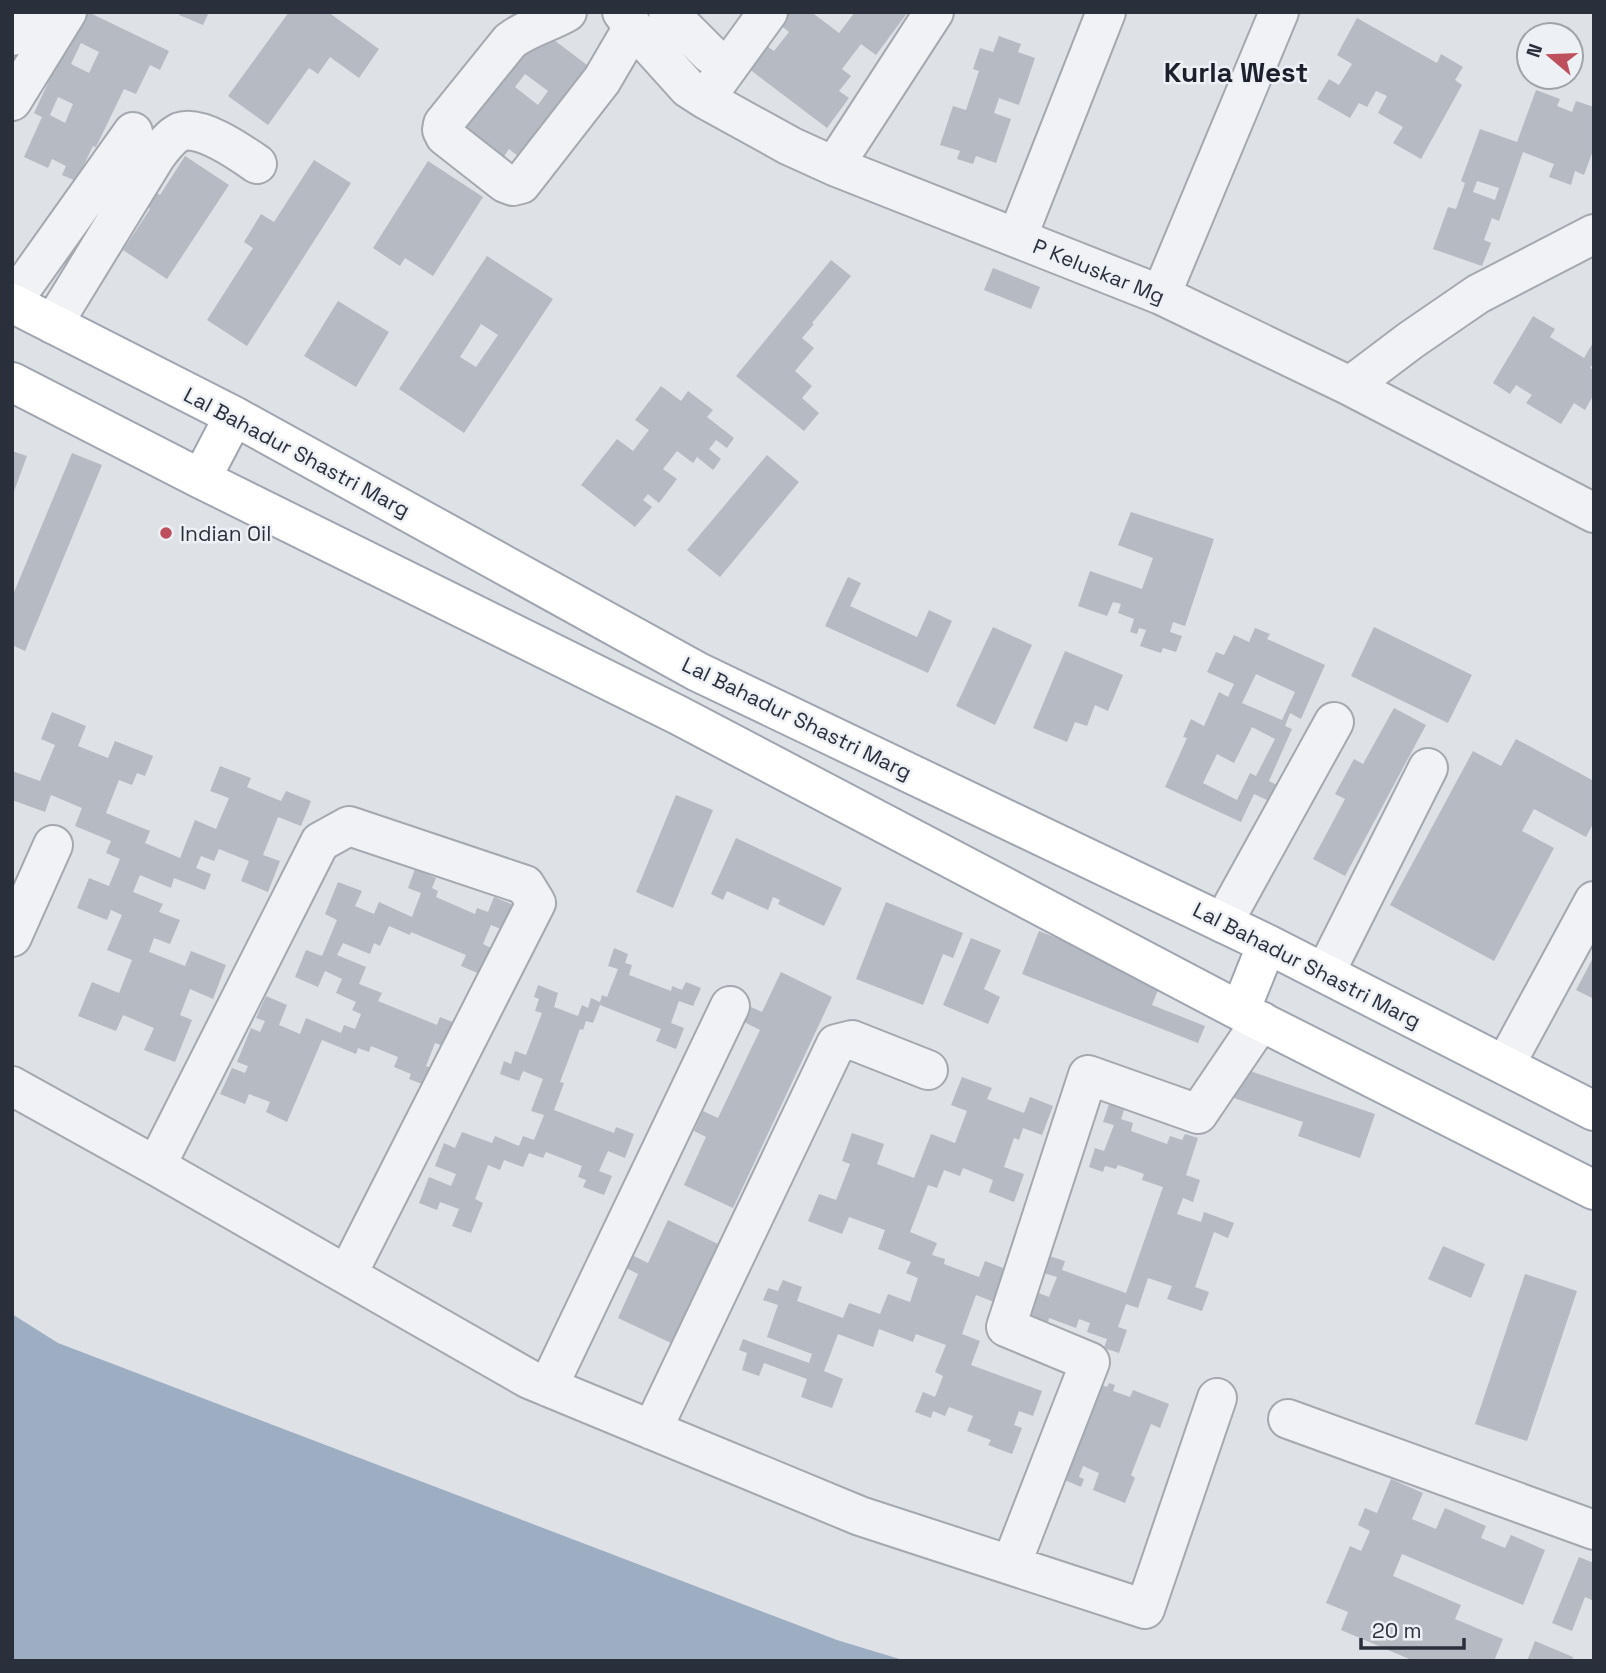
<svg xmlns="http://www.w3.org/2000/svg" width="1606" height="1673" font-family="'Space Grotesk',sans-serif">
	<rect width="100%" height="100%" fill="#dee1e6"/>
	<path fill="#9daec2" d="M12 1314 58 1343 837 1640 906 1661H12Z"/>
	<path fill="#b6bac2" fill-rule="evenodd" d="M81 12H88L169 51 160 70 150 65 136 94 124 89 96 147 93 146 76 181 62 175 66 166 52 159 48 168 24 157 42 117 34 113ZM81 43 99 52 89 73 71 64ZM58 97 73 104 65 123 50 115Z
		M181 12H209L203 25 179 15Z
		M289 12H328L379 49 359 78 330 57 318 74 309 68 268 125 228 96Z
		M774 12H815L814 14 839 33 855 12H908L876 55 861 44 842 69 851 76 839 91 849 98 827 128 744 65 761 42 774 51 789 32 770 17Z
		M1357 18 1437 63 1441 54 1463 67 1455 80 1462 85 1421 159 1393 143 1403 127 1378 113 1387 96 1376 91 1367 107 1359 103 1350 118 1317 99 1329 79 1339 85 1352 64 1337 55Z
		M542 31 591 68 529 165 509 149 497 167 448 128ZM525 74 548 91 538 105 515 87Z
		M999 36 1021 44 1018 52 1035 58 1019 105 999 98 994 113 1011 119 996 163 976 156 973 164 957 159 960 151 940 145 953 106 966 110 979 71 973 69 980 48 993 52Z
		M1536 90 1560 99 1557 106 1572 112 1576 101 1594 107V148L1584 175 1575 171 1571 185 1549 177 1554 164 1523 152 1499 221 1492 218 1484 240 1491 243 1482 266 1433 249 1448 207 1456 209 1465 183 1461 181 1480 129 1517 142ZM1477 181 1499 188 1495 200 1473 192Z
		M185 156 229 185 167 279 123 250 150 209 143 204 152 190 160 195Z
		M314 160 351 183 247 346 207 320 253 248 244 242 261 214 274 222Z
		M428 161 483 197 433 276 405 258 400 266 373 248Z
		M487 256 553 299 464 433 399 389ZM481 324 498 335 476 367 460 357Z
		M831 260 851 276 812 323 814 324 802 338 814 348 795 371 812 386 802 398 819 413 804 431 736 376Z
		M993 268 1040 287 1031 309 984 290Z
		M338 301 389 332 356 387 304 356Z
		M1533 316 1555 329 1550 337 1584 358 1594 341V363L1590 368 1594 370V394L1585 410 1574 403 1561 424 1526 403 1532 395 1516 385 1510 394 1493 383Z
		M661 386 681 401 688 391 713 410 707 417 734 438 727 448 716 440 709 449 721 459 713 470 697 457 693 463 677 451 663 469 677 479 659 503 648 494 643 500 652 507 635 527 581 485 617 439 633 451 649 430 635 420Z
		M12 451 27 456 13 494H12Z
		M72 453 102 465 25 651 12 645V597Z
		M767 455 799 482 720 577 687 550Z
		M1131 512 1214 539 1185 626 1173 622 1170 632 1182 636 1176 652 1163 648 1161 653 1140 646 1146 630 1139 628 1137 634 1130 632 1134 619 1118 613 1121 604 1113 602 1107 616 1078 606 1090 571 1142 589 1153 558 1118 545Z
		M848 577 861 583 850 606 917 637 929 610 952 621 928 673 825 626Z
		M993 627 1032 645 995 725 956 706Z
		M1374 627 1472 675 1448 723 1351 676Z
		M1255 628 1270 634 1267 639 1325 665 1301 719 1290 713 1285 726 1292 729 1269 781 1277 785 1269 801 1254 794 1241 822 1165 787 1187 738 1183 737 1191 719 1204 726 1219 692 1228 697 1234 684 1207 672 1216 652 1224 655 1234 635 1249 642ZM1256 674 1295 692 1282 720 1242 703ZM1252 727 1275 739 1256 776 1250 773 1237 800 1203 783 1217 754 1234 763Z
		M1065 651 1123 675 1108 711 1095 705 1087 726 1075 722 1067 742 1033 728Z
		M1394 708 1426 725 1345 876 1313 859 1345 799 1335 794 1354 759 1363 764Z
		M52 712 86 726 78 746 108 758 115 741 153 756 145 776 137 773 132 785 119 780 106 813 150 831 145 843 180 858 195 820 216 829 229 798 210 791 220 766 251 778 247 787 281 801 286 791 311 801 301 826 278 817 263 855 280 861 268 892 241 881 249 861 219 849 214 861 201 856 196 868 211 874 205 890 174 878 171 888 140 875 133 892 163 904 159 912 180 920 170 944 154 938 149 952 185 966 191 951 226 965 213 999 190 989 180 1015 192 1020 175 1062 144 1050 154 1028 123 1015 116 1031 78 1016 92 982 119 993 132 960 107 950 122 915 111 910 107 920 77 908 89 878 109 886 120 859 106 853 111 841 75 826 82 808 51 795 45 812 12 800V771L40 781 55 745 41 739Z
		M1516 739 1594 781V822L1586 837 1534 809 1522 831 1554 848 1494 961 1390 905 1473 751 1501 766Z
		M676 795 713 810 673 908 636 892Z
		M736 838 842 888 824 926 778 904 780 900 773 897 768 910 727 891 723 900 711 894Z
		M415 869 436 878 432 888 438 891 436 897 475 914 477 908 488 912 494 897 523 909 513 934 491 925 483 944 491 948 480 974 461 966 466 955 411 932 410 935 389 926 380 946 374 943 370 954 343 943 337 955 366 967 359 984 382 993 378 1001 437 1025 440 1017 460 1025 450 1049 435 1043 426 1066 437 1071 430 1087 409 1079 411 1074 394 1067 398 1057 371 1046 369 1052 358 1048 356 1054 322 1040 287 1122 266 1112 270 1102 249 1094 245 1104 220 1094 232 1068 245 1073 248 1066 237 1062 251 1028 260 1032 265 1021 256 1018 266 996 287 1005 279 1025 300 1034 306 1018 341 1033 344 1025 355 1029 361 1014 352 1010 356 1002 336 993 342 979 325 971 318 987 295 977 306 950 322 956 337 920 325 914 338 882 362 891 355 906 374 914 379 902 412 917 421 893 408 888Z
		M886 902 963 933 953 958 943 954 923 1005 856 979Z
		M1039 931 1162 980 1152 1005 1205 1026 1198 1043 1022 974Z
		M971 938 1001 950 984 989 1000 997 988 1024 943 1005Z
		M614 948 628 954 625 963 632 965 629 975 671 991 672 986 682 990 686 982 701 988 693 1006 679 1001 671 1023 684 1028 676 1049 656 1041 661 1029 600 1005 593 1023 586 1021 583 1030 580 1029 560 1082 564 1083 554 1110 614 1133 616 1127 634 1134 625 1158 608 1151 599 1171 612 1176 604 1195 583 1187 586 1180 578 1177 582 1166 546 1152 543 1158 529 1153 523 1167 504 1160 500 1170 488 1165 475 1199 483 1203 471 1233 452 1226 459 1209 440 1202 437 1210 419 1203 429 1177 451 1186 456 1174 435 1166 444 1143 455 1148 462 1132 492 1143 495 1136 519 1146 523 1136 534 1140 544 1115 531 1111 543 1079 523 1071 519 1081 500 1074 504 1061 511 1064 515 1051 526 1055 542 1013 535 1011 539 999 534 997 538 985 558 993 554 1007 578 1016 582 1005 588 1008 591 998 600 1002 602 995 607 997 618 969 608 966Z
		M1594 956V999L1576 990Z
		M781 972 832 997 733 1208 684 1185 706 1137 694 1131 703 1111 718 1118 760 1030 744 1022 751 1007 762 1012Z
		M1244 1069 1375 1114 1360 1158 1298 1136 1303 1122 1234 1098Z
		M962 1077 992 1088 987 1099 1024 1113 1030 1097 1053 1106 1042 1135 1023 1128 1019 1140 1014 1138 1004 1167 1024 1174 1014 1202 989 1192 993 1180 963 1168 960 1176 944 1170 937 1188 928 1185 910 1232 937 1243 932 1255 945 1259 944 1264 979 1277 985 1261 1011 1271 999 1304 976 1295 962 1334 980 1341 971 1365 1042 1391 1033 1416 1019 1411 1014 1425 1022 1428 1012 1454 988 1445 991 1440 967 1431 973 1416 949 1407 945 1416 933 1411 931 1418 915 1412 923 1392 935 1397 943 1376 935 1372 946 1345 916 1334 913 1342 879 1329 873 1347 838 1334 824 1371 843 1379 832 1408 801 1397 807 1379 764 1363 759 1376 742 1370 747 1353 739 1350 743 1339 809 1363 812 1354 767 1337 778 1305 763 1300 768 1288 778 1291 783 1280 802 1287 797 1301 843 1318 849 1303 880 1314 888 1294 910 1302 918 1278 906 1273 911 1262 878 1249 885 1230 849 1217 842 1234 808 1221 819 1194 836 1200 850 1164 842 1161 852 1133 884 1144 877 1164 914 1178 931 1134 955 1143 967 1111 951 1105Z
		M1109 1104 1124 1110 1121 1119 1133 1123 1131 1131 1167 1144 1170 1136 1182 1140 1185 1134 1198 1138 1186 1175 1200 1180 1193 1202 1183 1198 1177 1214 1201 1222 1204 1212 1234 1223 1228 1238 1214 1232 1195 1287 1209 1292 1202 1311 1167 1299 1172 1286 1148 1278 1138 1308 1126 1304 1118 1327 1127 1330 1119 1353 1104 1348 1107 1339 1087 1332 1090 1323 1079 1319 1076 1328 1049 1318 1048 1323 1028 1316 1036 1292 1049 1297 1057 1277 1043 1273 1049 1256 1065 1261 1062 1270 1126 1293 1163 1187 1142 1180 1144 1174 1118 1165 1116 1169 1105 1166 1103 1172 1089 1167 1095 1148 1104 1151 1114 1125 1103 1122Z
		M668 1220 718 1244 671 1343 618 1318 638 1274 626 1268 632 1255 648 1263Z
		M1443 1246 1485 1264 1471 1298 1428 1279Z
		M1525 1274 1577 1291 1527 1441 1475 1424Z
		M1087 1379 1107 1387 1109 1383 1115 1385 1113 1391 1130 1397 1133 1390 1169 1404 1160 1428 1151 1424 1131 1475 1135 1478 1125 1503 1093 1490 1099 1473 1083 1466 1079 1477 1084 1479 1081 1487 1051 1474Z
		M1391 1479 1423 1493 1412 1519 1436 1529 1445 1508 1486 1526 1481 1538 1505 1548 1511 1535 1545 1550 1523 1605 1402 1554 1393 1576 1461 1605 1455 1619 1503 1639 1494 1661H1414L1341 1630 1348 1612 1326 1603 1350 1546 1361 1551 1370 1531 1358 1525 1365 1508 1377 1513Z
		M1579 1557 1594 1563V1601L1585 1597 1572 1631 1552 1623Z
		M1535 1641 1573 1657 1572 1661H1527Z"/>
	<g fill="none" stroke-linecap="round" stroke-linejoin="round">
		<defs>
			<path id="minor" d="M567 12C548 23 526 28 510 41L443 124 442 130 445 136 505 183 513 186 521 184 602 80 633 27
				M622 12 633 27 688 88 705 99 790 146 834 166 1161 295 1350 386 1594 513
				M668 12 710 54
				M12 36 26 12
				M705 99 768 12
				M12 101 67 12
				M834 166 934 12
				M1017 238 1106 12
				M1161 295 1279 12
				M12 302 133 132
				M53 324 156 156C162 148 171 136 180 132 200 124 241 153 257 164
				M1350 386 1411 340 1478 294 1594 234
				M1223 923 1334 722
				M12 937 53 845
				M1325 973 1428 768
				M1505 1065 1594 901
				M12 1086 156 1166 529 1379 860 1516 1145 1609 1217 1398
				M156 1166 320 842 349 826 525 885 536 903 347 1275
				M548 1387 730 1006
				M1288 1419 1594 1530
				M652 1430 836 1044 852 1040 928 1070
				M1011 1565 1090 1362 1006 1327 1088 1075 1198 1114 1261 1021"/>
			<path id="major" d="M12 303 234 416 698 672 1267 944 1594 1111
				M12 382 201 479 678 715 1240 1011 1594 1190
				M201 479 234 416
				M1240 1011 1267 944"/>
		</defs>
		<use href="#minor" stroke="#a4a8af" stroke-width="42"/>
		<use href="#major" stroke="#9fa5b0" stroke-width="42"/>
		<use href="#minor" stroke="#f0f2f5" stroke-width="38"/>
		<use href="#major" stroke="#fff" stroke-width="38"/>
	</g>
	<circle fill="#be505d" stroke="#edf0f4" stroke-width="2.5" cx="166" cy="533" r="7"/>
	<g text-anchor="middle" dominant-baseline="central" stroke-width="5" stroke-linejoin="round" paint-order="stroke">
		<g font-size="21" fill="#292f3b" stroke="#edf0f4">
			<text transform="translate(1099 271) rotate(22)">P Keluskar Mg</text>
			<text transform="translate(297 452) rotate(28)">Lal Bahadur Shastri Marg</text>
			<text transform="translate(797 718) rotate(26)">Lal Bahadur Shastri Marg</text>
			<text transform="translate(1307 965) rotate(27)">Lal Bahadur Shastri Marg</text>
		</g>
		<g font-size="21" fill="#292f3b" stroke="#edf0f4" text-anchor="start">
			<text x="180" y="533">Indian Oil</text>
		</g>
		<g font-size="28" font-weight="bold" fill="#1b202c" stroke="#edf0f4">
			<text x="1236" y="72">Kurla West</text>
		</g>
	</g>
	<rect width="1606" height="1673" fill="none" stroke="#292f3b" stroke-width="28"/>
	<g transform="translate(1550 56) rotate(289)"><circle r="33" fill="#edf0f4" stroke="#9fa3aa" stroke-width="2"/>
	<path d="M0-5L12 26L0 18L-12 26Z" fill="#be505d"/>
	<text y="-10" font-size="19" font-weight="bold" text-anchor="middle" fill="#292f3b">N</text>
	</g>
	<path d="M1361 1638v10h103v-10" fill="none" stroke="#292f3b" stroke-width="3.5"/>
	<text x="1372" y="1638" font-size="21" fill="#292f3b" stroke="#edf0f4" stroke-width="5" paint-order="stroke">20 m</text>
</svg>
